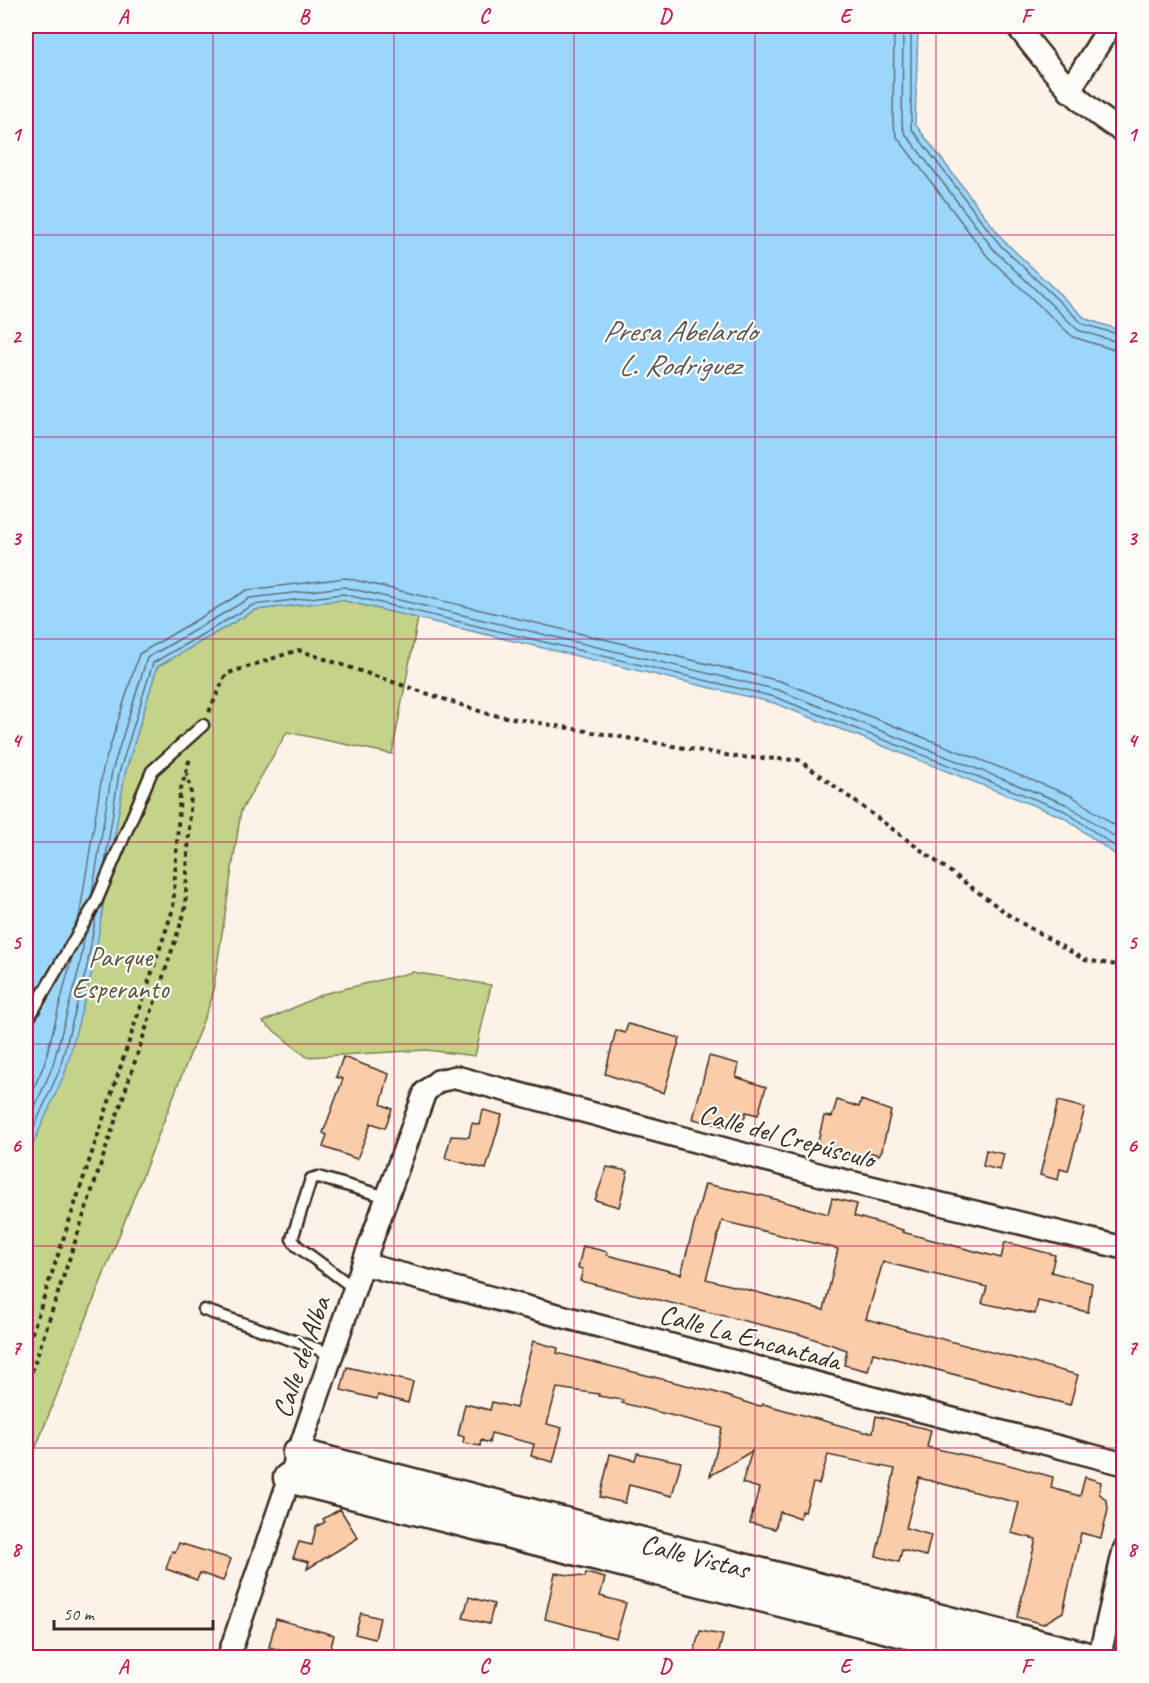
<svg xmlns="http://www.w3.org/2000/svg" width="1149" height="1683" font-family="Caveat,sans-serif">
	<rect width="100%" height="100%" fill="#fdf2e8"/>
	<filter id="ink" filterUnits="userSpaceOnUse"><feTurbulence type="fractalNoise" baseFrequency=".0167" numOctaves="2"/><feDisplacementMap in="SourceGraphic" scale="12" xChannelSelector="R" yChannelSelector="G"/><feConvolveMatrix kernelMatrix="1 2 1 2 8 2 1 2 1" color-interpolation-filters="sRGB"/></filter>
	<g filter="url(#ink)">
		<path fill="#c3d489" stroke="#7f7f54" stroke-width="1.5" d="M341 600 418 618 392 754 287 732 241 811 212 998 26 1473V947L125 774 157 667 255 610Z
			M413 972 491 985 475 1056 426 1050 307 1057 263 1022 323 994Z"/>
		<path fill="#9bd7fc" stroke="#7592a3" stroke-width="1.5" d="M26 26H914L918 29 915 124 1004 241 1086 319 1123 331V860L1063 817 774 703 341 600 255 610 157 667 125 774 93 968 65 1073 26 1160Z"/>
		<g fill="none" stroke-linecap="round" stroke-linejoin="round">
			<path stroke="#616f77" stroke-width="1.5" d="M894 26 893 124 897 137 988 257 1073 337 1124 353
				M903 26 902 124 904 132 995 251 1078 330 1124 344
				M911 26V128L1000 245 1083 324 1124 336
				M105 864 119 773 153 663 253 605 343 594 775 697 1065 811 1124 853
				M92 894 112 771 147 658 250 598 344 587 778 690 1068 805 1124 843
				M79 918 103 769 139 654 247 590 346 578 780 681 1072 796 1124 832
				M26 1105 44 1065 72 957
				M26 1127 52 1068 80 965 85 934
				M26 1145 59 1071 87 967 96 915"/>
		</g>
		<path fill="#fbccaa" stroke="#3b2a1e" stroke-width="1.5" fill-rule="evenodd" d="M628 1024 680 1038 664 1093 605 1074 616 1030 625 1033Z
			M709 1056 739 1064 736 1077 766 1087 758 1115 746 1112 741 1130 693 1119Z
			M343 1057 389 1074 381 1104 392 1109 385 1128 371 1123 357 1159 323 1147 327 1135 323 1133 343 1079 336 1077Z
			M837 1100 859 1107 861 1100 891 1111 882 1150 879 1155 869 1152 866 1164 816 1149 824 1116 832 1117Z
			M1058 1101 1085 1108 1068 1171 1060 1169 1058 1180 1040 1175Z
			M483 1110 502 1115 486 1169 445 1158 451 1136 469 1137 472 1123 480 1125Z
			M986 1150 1004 1154 1000 1170 983 1166Z
			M607 1167 628 1171 619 1207 595 1200Z
			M705 1184 764 1196 828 1214 832 1198 857 1204 854 1216 903 1230 902 1232 1001 1258 1005 1242 1055 1255 1051 1272 1092 1283 1088 1312 1038 1301 1035 1314 982 1303 987 1287 883 1262 866 1319 1078 1375 1070 1405 873 1353 868 1371 844 1365 847 1350 799 1334 580 1281 583 1269 578 1268 583 1246 608 1252 607 1255 681 1274ZM722 1221 838 1249 824 1310 706 1279Z
			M533 1341 558 1348 557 1353 714 1392 754 1405 762 1406 763 1404 864 1432H873L876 1416 931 1430 927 1447 1002 1463 1053 1477 1051 1488 1080 1496 1085 1477 1101 1482 1099 1493 1107 1501 1108 1510 1101 1538 1081 1533 1063 1612 1043 1624 1017 1617 1036 1539 1011 1533 1019 1503 919 1478 906 1528 931 1535 926 1556 902 1550 899 1562 876 1556 895 1469 828 1455 819 1484 813 1483 805 1512 802 1511 800 1518 780 1512 775 1529 750 1523 759 1488 742 1483 752 1451 710 1476 722 1428 622 1403 623 1400 598 1396 599 1394 557 1388 547 1424 562 1428 553 1462 531 1456 534 1444 491 1433 489 1443 481 1440 480 1446 463 1443 464 1437 458 1435 465 1404 490 1410 492 1402 516 1408Z
			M347 1367 413 1382 408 1403 378 1395 377 1399 341 1390Z
			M637 1453 681 1462 672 1496 629 1485 625 1503 600 1497 610 1454 635 1460Z
			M340 1509 358 1538 307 1569 309 1562 293 1558 299 1542 312 1545 316 1527 325 1522 323 1519Z
			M179 1543 231 1559 223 1581 200 1573 197 1580 166 1569 172 1551 175 1552Z
			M555 1573 585 1577 586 1573 605 1578 600 1596 626 1603 616 1638 545 1619Z
			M469 1597 494 1604 489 1624 463 1618Z
			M361 1613 380 1618 375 1639 355 1634Z
			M276 1619 334 1635 328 1658H294L295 1654 269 1647Z
			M700 1631 723 1635 717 1658H692Z"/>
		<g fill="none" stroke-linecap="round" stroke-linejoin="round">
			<defs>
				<path id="lane" d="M26 1023 96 902 152 771 203 725
					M355 1289 297 1246 292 1239 311 1179 318 1177 387 1197
					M204 1310 332 1354"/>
				<path id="street" d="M1017 26C1049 66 1078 107 1124 132
					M1069 91 1110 26
					M363 1264 1124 1464
					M228 1658 363 1264 425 1092 438 1081 456 1077 829 1177 1124 1248
					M1099 1658 1124 1550"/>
				<path id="secondary" d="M297 1453 1092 1658
					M288 1478 1003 1658"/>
			</defs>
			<use href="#lane" stroke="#3b2a1e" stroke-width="15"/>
			<use href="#street" stroke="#3b2a1e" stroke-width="26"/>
			<use href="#secondary" stroke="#3b2a1e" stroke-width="33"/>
			<path stroke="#3b2a1e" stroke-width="4" stroke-dasharray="4.5 4.5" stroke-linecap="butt" d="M209 712 226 674 298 650 488 714 737 757 799 760 1013 918 1085 960 1124 966
				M26 1351 173 909 180 792 190 758
				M26 1389 185 911 191 791 187 773"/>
			<use href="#lane" stroke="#fdfcf7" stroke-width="10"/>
			<use href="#street" stroke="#fdfcf7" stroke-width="21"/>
			<use href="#secondary" stroke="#fdfcf7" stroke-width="28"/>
		</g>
	</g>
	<path fill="none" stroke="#c2185b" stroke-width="1.5" stroke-opacity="0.55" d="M213 26V1658M394 26V1658M574 26V1658M755 26V1658M936 26V1658M26 235H1124M26 437H1124M26 639H1124M26 842H1124M26 1044H1124M26 1246H1124M26 1448H1124"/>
	<g text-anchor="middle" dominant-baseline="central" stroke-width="4.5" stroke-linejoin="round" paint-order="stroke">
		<g font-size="28" fill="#5d5439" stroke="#fdfcf7">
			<text x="120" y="956">Parque<tspan x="120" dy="32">Esperanto</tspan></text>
		</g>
		<g font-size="28" fill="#3b2a1e" stroke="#fdfcf7">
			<text transform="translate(787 1136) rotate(15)">Calle del Crepúsculo</text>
			<text transform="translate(750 1337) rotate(15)">Calle La Encantada</text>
			<text transform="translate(301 1357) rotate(-71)">Calle del Alba</text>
			<text transform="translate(695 1556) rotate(14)">Calle Vistas</text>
		</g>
		<g font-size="30" font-style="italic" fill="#535556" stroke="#fdfcf7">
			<text x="679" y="331">Presa Abelardo<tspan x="679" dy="34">L. Rodriguez</tspan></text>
		</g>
	</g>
	<rect width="1149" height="1683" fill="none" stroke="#fdfcf7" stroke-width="66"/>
	<path d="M54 1620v9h159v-9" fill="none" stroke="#3b2a1e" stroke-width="3"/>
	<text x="63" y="1620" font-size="18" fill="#3b2a1e" stroke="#fdfcf7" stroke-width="4.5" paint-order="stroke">50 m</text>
	<rect x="33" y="33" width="1083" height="1617" fill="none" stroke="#c2185b" stroke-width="2"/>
	<g font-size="20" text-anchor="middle" font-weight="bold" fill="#c2185b">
		<text x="123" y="23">A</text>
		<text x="304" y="23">B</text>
		<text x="484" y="23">C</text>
		<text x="665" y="23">D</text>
		<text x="845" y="23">E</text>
		<text x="1026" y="23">F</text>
		<text x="16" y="141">1</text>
		<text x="1132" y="141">1</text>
		<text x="16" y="343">2</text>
		<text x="1132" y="343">2</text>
		<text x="16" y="545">3</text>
		<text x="1132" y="545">3</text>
		<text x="16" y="747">4</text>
		<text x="1132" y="747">4</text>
		<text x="16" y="949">5</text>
		<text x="1132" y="949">5</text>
		<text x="16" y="1152">6</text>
		<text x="1132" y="1152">6</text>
		<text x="16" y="1354">7</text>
		<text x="1132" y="1354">7</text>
		<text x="16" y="1556">8</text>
		<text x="1132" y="1556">8</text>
		<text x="123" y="1673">A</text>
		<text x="304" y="1673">B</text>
		<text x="484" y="1673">C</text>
		<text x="665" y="1673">D</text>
		<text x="845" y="1673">E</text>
		<text x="1026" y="1673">F</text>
	</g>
</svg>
